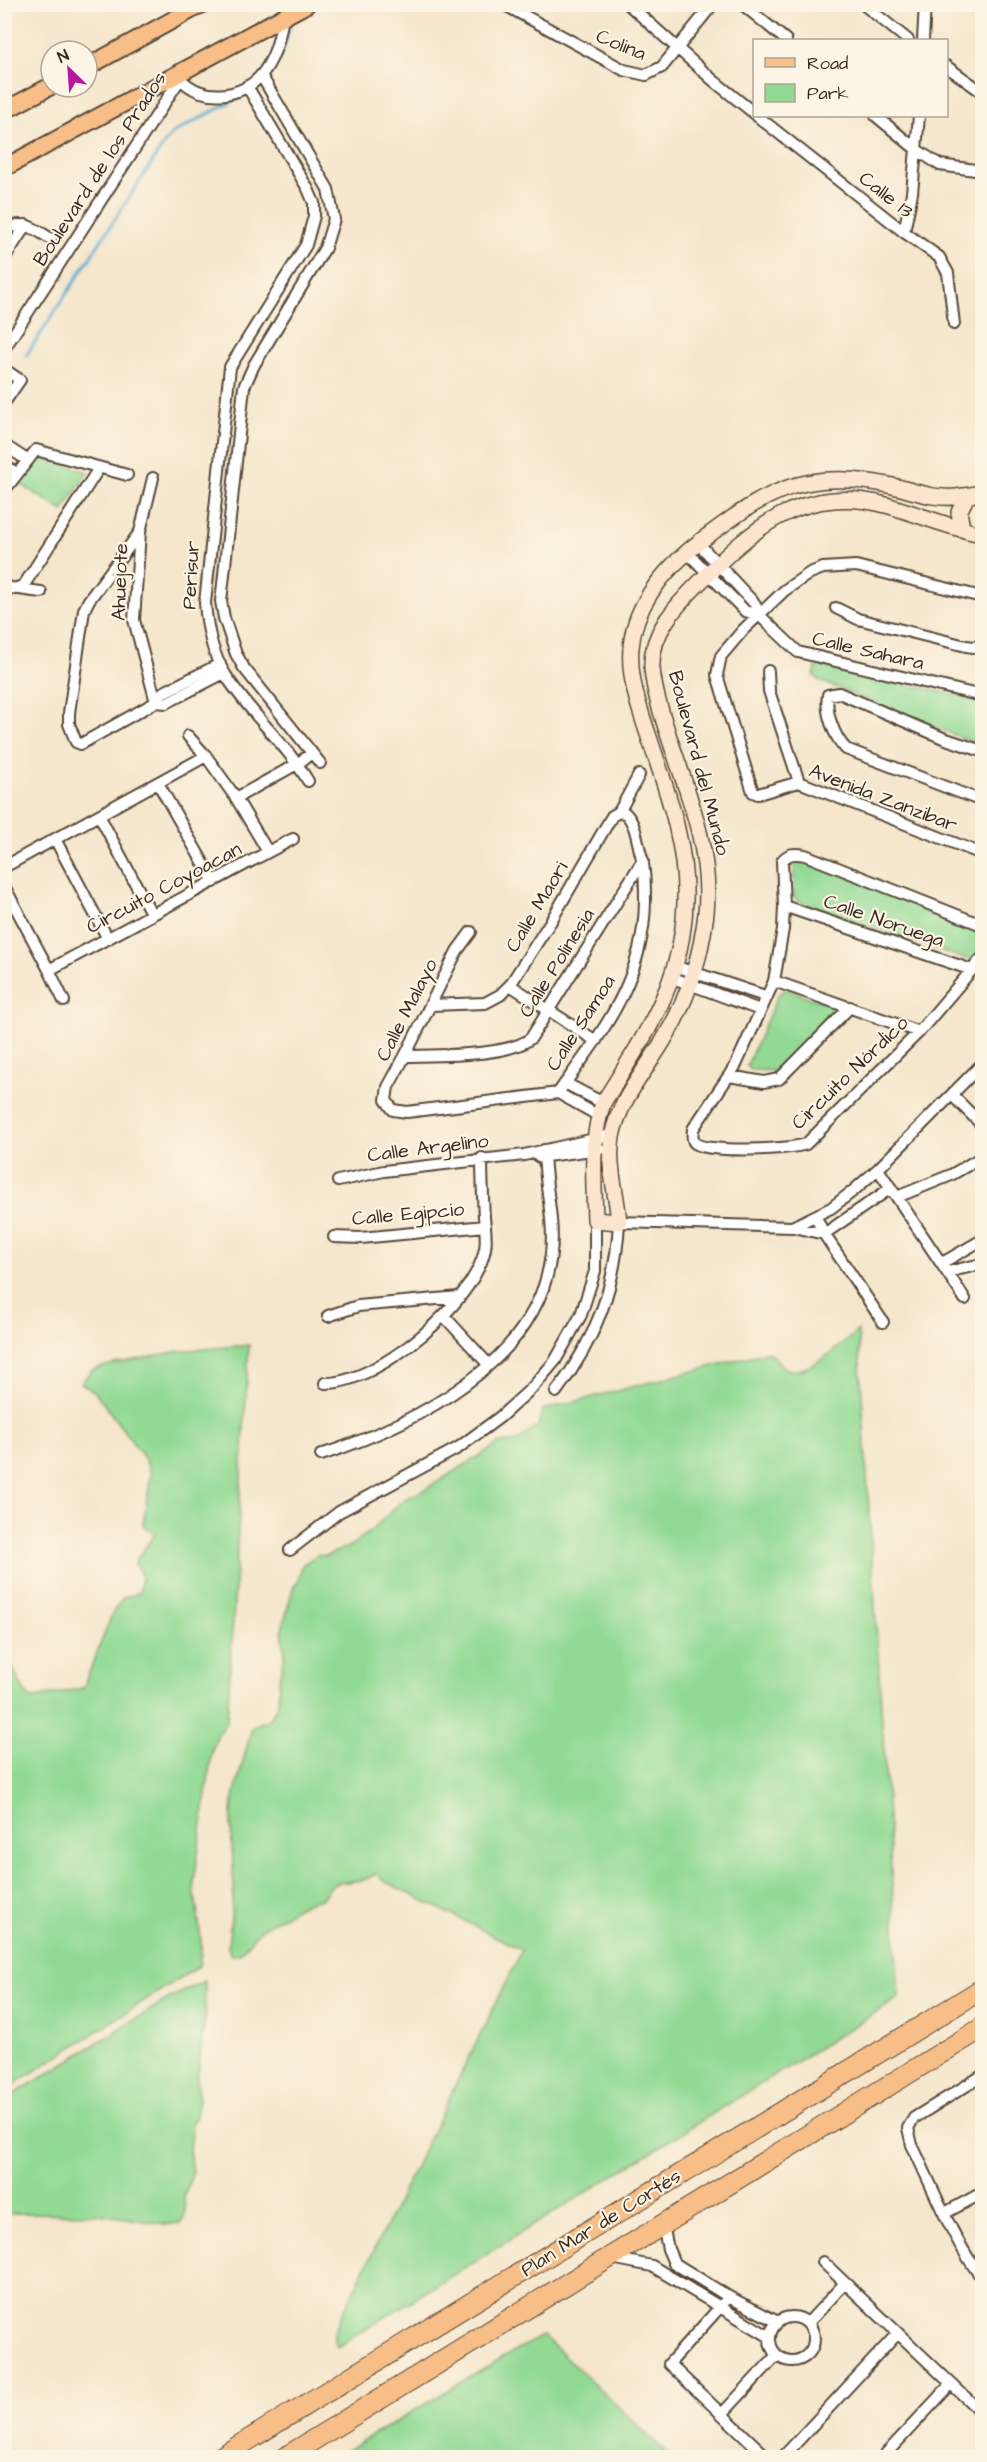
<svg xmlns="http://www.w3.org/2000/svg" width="987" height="2462" font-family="'Architects Daughter',sans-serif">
	<rect width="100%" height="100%" fill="#fcf5e5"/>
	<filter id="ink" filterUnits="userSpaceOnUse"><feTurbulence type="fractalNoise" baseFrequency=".0167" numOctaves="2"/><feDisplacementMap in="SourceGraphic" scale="12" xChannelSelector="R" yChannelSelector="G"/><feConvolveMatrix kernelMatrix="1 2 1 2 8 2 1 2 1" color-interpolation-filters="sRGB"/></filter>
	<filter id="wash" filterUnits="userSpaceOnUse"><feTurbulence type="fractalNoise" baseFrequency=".008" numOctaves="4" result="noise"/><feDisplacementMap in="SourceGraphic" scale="24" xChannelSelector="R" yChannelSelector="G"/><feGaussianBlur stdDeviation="1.35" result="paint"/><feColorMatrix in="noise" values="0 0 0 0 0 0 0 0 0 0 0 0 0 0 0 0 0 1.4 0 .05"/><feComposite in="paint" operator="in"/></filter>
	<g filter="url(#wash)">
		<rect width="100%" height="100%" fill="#f5e6cc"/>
		<path fill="#92da94" stroke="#668259" stroke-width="1.5" d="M36 455 88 472 63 511 20 484Z
			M817 665 970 698 982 699V746L820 681 814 675Z
			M800 858 982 928V951L972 959 962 958 797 901 794 896V863Z
			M786 989 831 1005 837 1014 780 1071 750 1070 747 1065 778 995Z
			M858 1330 899 1998 337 2347C332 2340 333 2333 337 2325L522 1950 382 1880 378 1873 364 1880 338 1883 331 1886 321 1899 305 1903 261 1929 239 1954 231 1955 228 1947 234 1887 231 1827 233 1800 252 1727 269 1719 278 1705 279 1679 285 1655 282 1629 293 1588 298 1581 302 1565 317 1555 326 1556 350 1546 372 1530 403 1500 426 1489 500 1443 517 1441 538 1426 542 1410 767 1352C776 1356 778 1363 785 1368 804 1380 845 1342 858 1330Z
			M249 1345 227 1721 218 1734 212 1750 194 1882C195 1911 205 1937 199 1966L5 2090V1657C18 1670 17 1686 31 1699L83 1688 113 1612 123 1598 139 1593 142 1577 135 1562 155 1534 143 1525 151 1474 145 1459 95 1392 81 1383 92 1370 109 1365 180 1351Z
			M205 1981V2015L197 2082 199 2099 196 2116 192 2123 189 2149 192 2174 184 2198 185 2215 181 2223 165 2224 98 2214 14 2213 5 2215V2100L168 1999Z
			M543 2336 671 2457H336L516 2350Z"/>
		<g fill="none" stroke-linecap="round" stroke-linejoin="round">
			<path stroke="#53aad0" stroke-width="3" d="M266 77C282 62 286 41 291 21
				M26 356 164 144 173 133 247 93
				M4 391 9 384"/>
		</g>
	</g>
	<g filter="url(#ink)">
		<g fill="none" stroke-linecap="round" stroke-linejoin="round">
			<defs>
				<path id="street" d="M503 4 624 70 646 75 662 67 713 4
					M628 4 714 81 754 113
					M742 4 786 40
					M863 4 908 40
					M972 4 982 10
					M923 40 925 4
					M946 66 982 92
					M261 75 328 189 334 219 325 248 254 365 244 387 223 584 221 601 224 618 236 654 244 668 320 763
					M180 78C202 104 247 98 265 70 276 54 280 35 283 17
					M247 86 308 189 314 203V216L306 245 230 367 205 603C207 627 212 654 225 674 249 713 285 742 308 781
					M757 116 904 232 939 257 948 273 954 324
					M876 116 917 150 940 165 982 171
					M4 230C25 219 33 228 51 239
					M904 232 912 193 919 116
					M4 259 26 225
					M4 349 184 73
					M4 369 20 380 4 403
					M4 445 27 460
					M4 466 17 473
					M153 478 140 532 89 600 84 610 69 713V724L76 742 81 744 156 702 162 693 220 664
					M4 491 36 450 127 475
					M140 532 134 620 156 702
					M698 543 755 604 759 615 798 652 982 696
					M687 552 745 611 759 615
					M4 587 41 592
					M15 589 24 585 99 468
					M982 597 856 566 823 568 810 573 785 590 743 630 721 656 717 675 753 792 758 794 799 782 982 854
					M836 608 858 619 966 646 974 647 982 644
					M768 671 769 691 799 782
					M156 702 166 703 224 673
					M188 736 206 756
					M982 751 943 738 839 693 828 695C825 712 834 737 846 749L982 801
					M158 783 214 882
					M236 798 297 764 312 753
					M99 815 152 915
					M55 839 108 939
					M268 852 293 839
					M4 867 206 756 236 798 268 852 49 970 4 886
					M784 906 972 970
					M982 925 805 855C795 853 788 853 782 861L784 906 783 929 774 981 736 1065 693 1129C693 1134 691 1139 695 1143 705 1153 791 1150 806 1144L919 1032 982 958
					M471 932 457 951 405 1056 388 1087 386 1100 393 1110 407 1112 558 1093C603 1031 644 981 645 901 645 884 645 867 640 851 637 839 635 822 625 813L619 812
					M677 967 765 996
					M49 970 64 1001
					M673 978 760 1010
					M774 981 919 1032
					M510 985 596 1041
					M431 1005 485 1003 500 995 510 985 551 921 612 816 619 812 639 775
					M405 1056C436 1055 509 1057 531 1038L643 860
					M729 1076 764 1082 779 1079 850 1007
					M565 1083 603 1103
					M558 1093 599 1116
					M952 1095 982 1125
					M539 1157 600 1149
					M878 1169 965 1299
					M338 1181 384 1171 524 1155 612 1135
					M897 1197 951 1175 982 1157
					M816 1217 824 1234 883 1322
					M794 1226 831 1208 853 1191 878 1169 982 1064
					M824 1234 891 1188
					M334 1237 361 1238 485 1226
					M942 1263 982 1240
					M947 1272 982 1264
					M328 1316 358 1306 459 1297
					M444 1316 488 1364
					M325 1383C378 1384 475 1302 485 1249 487 1239 485 1228 484 1217 483 1198 482 1178 482 1158
					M556 1392C595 1341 616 1287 619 1222L794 1227 824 1234
					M321 1455C412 1425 539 1363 551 1254 555 1218 544 1184 544 1150
					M290 1550 339 1512 458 1448 500 1417 533 1387 555 1361 581 1315 595 1271V1220
					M982 2076 914 2118 908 2128 912 2145C934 2190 952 2239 982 2278
					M945 2213 982 2193
					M663 2225 668 2249 674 2263 729 2297 778 2322
					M611 2258 652 2266 770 2337
					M823 2262 982 2413
					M729 2297 669 2364 768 2458
					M770 2339a22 22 0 1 1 44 0a22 22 0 1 1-44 0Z
					M808 2323 844 2284
					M722 2414 777 2355
					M782 2458 898 2333
					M882 2458 951 2384"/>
				<path id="secondary" d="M982 493C965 496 950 499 933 496 921 494 909 490 897 487 869 480 835 477 806 483 768 490 733 517 702 540 668 566 634 603 631 648 628 680 642 716 652 746 669 797 687 848 685 902 683 983 644 1037 603 1103 590 1141 594 1180 595 1220L619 1222C617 1194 607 1165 612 1137 619 1099 648 1068 666 1036 689 997 701 957 706 913 712 851 688 794 669 737 662 715 654 692 652 668 650 633 676 606 699 583 753 528 803 483 886 505 918 514 950 528 982 534
					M962 528 959 512 966 498"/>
				<path id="primary" d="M87 67 202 4
					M4 111 51 86
					M4 168 307 4"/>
				<path id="highway" d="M219 2458 982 1989
					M284 2458 982 2028"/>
			</defs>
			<use href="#street" stroke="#574638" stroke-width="14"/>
			<use href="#secondary" stroke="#574638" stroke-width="18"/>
			<use href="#primary" stroke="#574638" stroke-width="20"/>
			<use href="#highway" stroke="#574638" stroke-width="22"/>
			<use href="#street" stroke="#fff" stroke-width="10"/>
			<use href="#secondary" stroke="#fce5cf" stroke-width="15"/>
			<use href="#primary" stroke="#f7be87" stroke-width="16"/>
			<use href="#highway" stroke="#f7be87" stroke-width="20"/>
		</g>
	</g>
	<g text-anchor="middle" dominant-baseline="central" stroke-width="4.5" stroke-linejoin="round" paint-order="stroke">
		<g font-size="20" fill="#3b2a1e" stroke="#fcf5e5">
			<text transform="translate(621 45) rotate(22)">Colina</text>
			<text transform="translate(100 169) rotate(-57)">Boulevard de los Prados</text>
			<text transform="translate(886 195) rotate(38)">Calle 13</text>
			<text transform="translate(191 575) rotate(-87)">Perisur</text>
			<text transform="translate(120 582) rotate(-88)">Ahuejote</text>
			<text transform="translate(868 651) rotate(13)">Calle Sahara</text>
			<text transform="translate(699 763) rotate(75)">Boulevard del Mundo</text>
			<text transform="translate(883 798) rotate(21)">Avenida Zanzibar</text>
			<text transform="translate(164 888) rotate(-28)">Circuito Coyoacan</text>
			<text transform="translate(537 907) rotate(-59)">Calle Maori</text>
			<text transform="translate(884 921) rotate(19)">Calle Noruega</text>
			<text transform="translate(557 963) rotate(-58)">Calle Polinesia</text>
			<text transform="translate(407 1010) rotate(-63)">Calle Malayo</text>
			<text transform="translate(581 1023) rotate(-57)">Calle Samoa</text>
			<text transform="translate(850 1073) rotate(-44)">Circuito Nórdico</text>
			<text transform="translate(428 1148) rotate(-7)">Calle Argelino</text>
			<text transform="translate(408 1214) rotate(-5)">Calle Egipcio</text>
			<text transform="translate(601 2223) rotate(-32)">Plan Mar de Cortés</text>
		</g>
	</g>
	<rect width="987" height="2462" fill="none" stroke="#fcf5e5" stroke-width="24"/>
	<rect x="753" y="39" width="195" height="78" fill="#fcf5e5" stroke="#afa495" stroke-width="1.5"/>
	<rect x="765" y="58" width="30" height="9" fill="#f7be87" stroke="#afa495" stroke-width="1.5"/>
	<text x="807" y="69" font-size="18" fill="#3b2a1e">Road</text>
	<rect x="765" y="84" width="30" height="18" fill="#92da94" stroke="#afa495" stroke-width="1.5"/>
	<text x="807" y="99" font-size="18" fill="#3b2a1e">Park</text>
	<g transform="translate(69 69) rotate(335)"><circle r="28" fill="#fcf5e5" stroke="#afa495" stroke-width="1.5"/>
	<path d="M0-4.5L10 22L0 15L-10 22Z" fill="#b5179e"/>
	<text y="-9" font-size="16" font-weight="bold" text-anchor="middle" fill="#3b2a1e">N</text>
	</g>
</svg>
